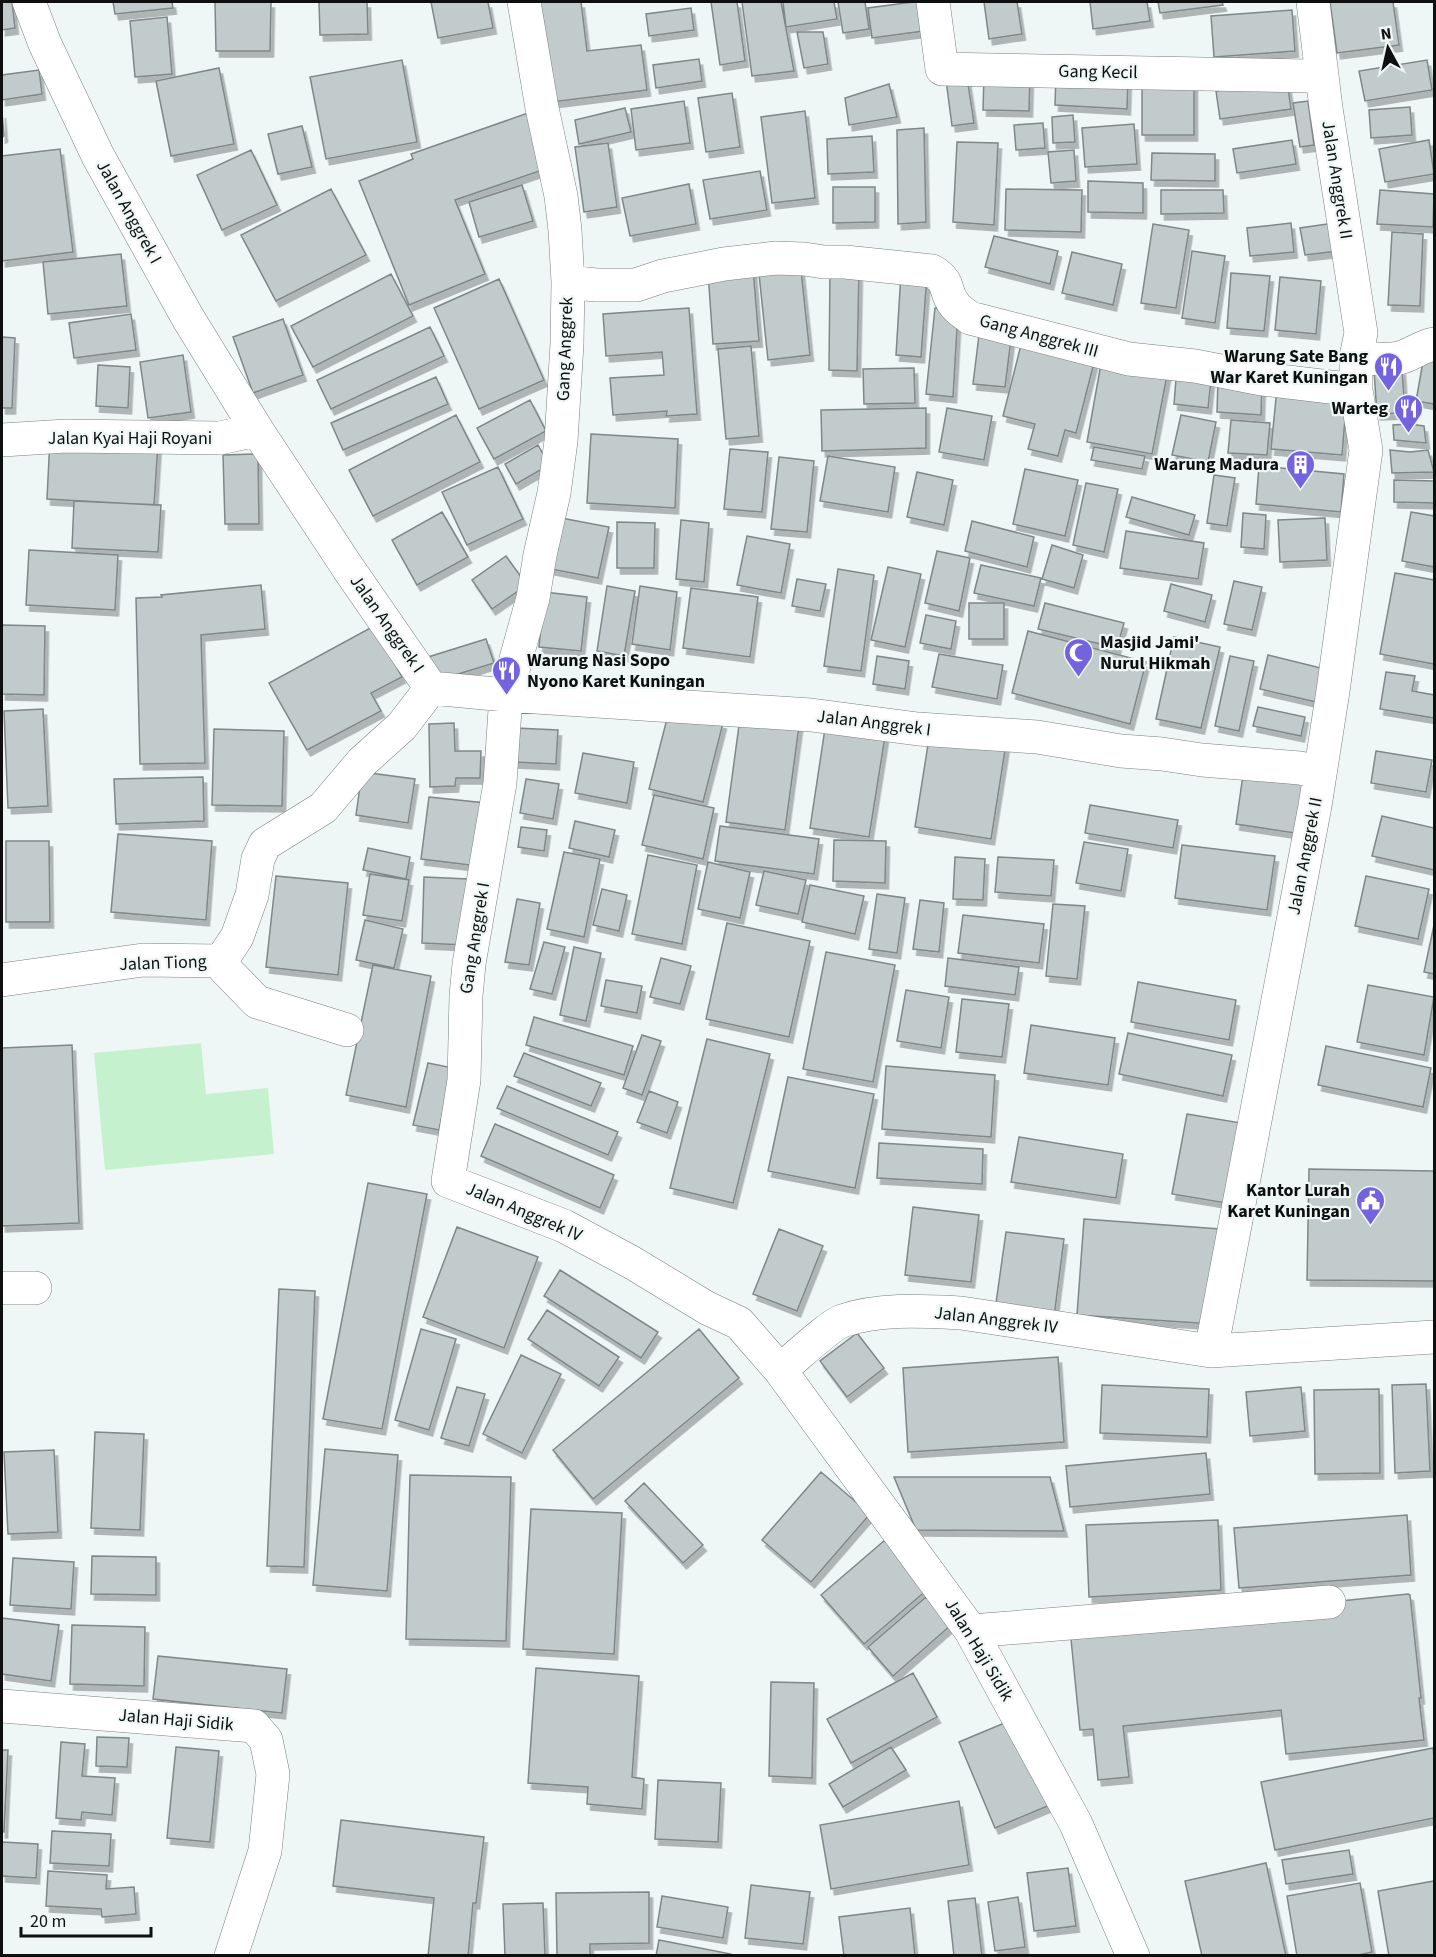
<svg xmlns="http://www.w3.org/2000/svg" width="1436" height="1957" font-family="'Source Sans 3',sans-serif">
	<defs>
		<filter id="shadow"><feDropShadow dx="3.5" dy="6" stdDeviation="0" flood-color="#0004"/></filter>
	</defs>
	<rect width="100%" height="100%" fill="#eef7f6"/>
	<path fill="#c6f1ce" d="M201 1043 206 1094 268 1088 274 1154 105 1170 94 1053Z"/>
	<path fill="#c2cbcc" stroke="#7f8788" stroke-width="1.5" filter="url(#shadow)" d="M2 2H12L15 28 2 30Z
		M113 2H172L173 8 115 14Z
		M215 2H271L270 51H216Z
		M319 2H367L368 34 320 35Z
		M431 2H488L493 28 438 38Z
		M538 2H581L587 51 641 45 647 90 552 102Z
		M711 2H737L745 61 720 65Z
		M742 2H781L794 71 752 76Z
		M783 2H834L837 19 786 27Z
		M838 2H865L869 29 843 33Z
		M913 2H927L931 30 872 38 868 8Z
		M984 2H1017L1022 34 989 39Z
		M1090 2H1147L1150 21 1093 29Z
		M1158 2H1222L1223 5 1160 13Z
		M1330 2H1393L1399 45 1337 53Z
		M691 8 694 30 649 36 646 14Z
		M1292 10 1295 51 1214 57 1211 16Z
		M167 17 172 74 135 77 130 21Z
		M797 32H823L828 64 804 68Z
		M699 59 702 81 656 88 653 65Z
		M402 60 417 142 326 159 310 77Z
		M1427 60 1432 90 1365 101 1359 71Z
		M219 68 234 144 171 156 156 81Z
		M39 70 42 94 2 100V75Z
		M984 75 1030 76 1029 111 983 110Z
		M1056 75 1128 78 1127 109 1055 105Z
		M967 77 974 123 952 126 946 80Z
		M1194 81V135H1142V82Z
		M1287 81 1291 109 1220 119 1216 91Z
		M889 84 897 117 849 125 845 98Z
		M732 93 740 147 706 152 698 98Z
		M684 101 690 143 636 150 631 109Z
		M1308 101 1314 145 1300 147 1293 103Z
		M1410 107 1412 135 1371 138 1369 110Z
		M625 108 631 132 579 144 575 120Z
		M805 111 815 198 772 203 761 117Z
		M2 112 4 136 2 137Z
		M531 112 551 167 455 200 485 274 409 305 359 181 413 159 411 154Z
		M1073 115 1075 142 1053 143 1052 117Z
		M1043 123 1045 148 1016 150 1014 125Z
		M1134 124 1137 164 1085 167 1082 128Z
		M302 126 312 167 278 174 268 134Z
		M924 128 926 222 898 224 897 130Z
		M872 136 874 172 828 174 827 139Z
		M1292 140 1296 164 1237 173 1233 149Z
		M1429 140 1434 174 1385 182 1379 149Z
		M957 142 998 143 994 225 953 222Z
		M608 143 617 207 584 212 575 147Z
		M60 149 73 252 2 261V156Z
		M251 150 277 205 222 230 197 175Z
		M1074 150 1076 181 1051 183 1048 152Z
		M1152 153 1215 154V181L1151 180Z
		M760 171 767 210 710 219 703 180Z
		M1088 181 1143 183V213L1088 212Z
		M689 184 696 224 630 236 622 198Z
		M522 185 533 221 479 237 469 202Z
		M833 187H875V222L833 223Z
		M331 189 366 255 276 301 241 235Z
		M1006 189 1082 190 1081 232 1005 230Z
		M1161 190H1223L1224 213 1161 214Z
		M1380 190 1434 194 1433 227 1377 224Z
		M1291 223 1294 252 1250 256 1247 228Z
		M1334 223 1338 251 1305 255 1300 228Z
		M1153 224 1189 230 1176 308 1141 303Z
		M1392 232 1423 234 1420 306 1388 305Z
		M994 236 1058 251 1050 284 985 267Z
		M1192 251 1225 256 1215 323 1182 318Z
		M1072 252 1122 264 1113 305 1062 293Z
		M121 254 127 306 48 314 43 262Z
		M753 268 759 341 713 344 708 272Z
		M801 270 810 355 768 360 759 274Z
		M830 270H859L857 371 829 370Z
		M901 273 927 275 921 357 896 355Z
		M1231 273 1270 276 1264 331 1227 328Z
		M391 274 413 316 313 367 291 326Z
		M1280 277 1321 281 1316 334 1275 330Z
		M499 279 544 380 479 409 434 308Z
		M689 308 697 414 666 416 667 411 613 415 610 378 664 375 662 352 606 356 603 314Z
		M935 308 958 311 953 397 926 394Z
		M131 314 136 350 74 358 69 323Z
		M283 319 303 375 253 393 233 337Z
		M430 327 444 356 331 409 317 380Z
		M979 335 1011 339 1005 387 973 384Z
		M2 337 15 338 12 408H2Z
		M1023 337 1096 355 1076 433 1065 430 1058 456 1028 449 1035 424 1003 416Z
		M751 346 759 436 726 439 718 349Z
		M183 355 191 412 148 418 140 362Z
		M1424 356 1434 357V404L1416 401Z
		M1102 358 1168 370 1152 454 1087 442Z
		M98 365 130 367 128 408 96 406Z
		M1177 367 1212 371 1208 408 1174 404Z
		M914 368 915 403 864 404 863 369Z
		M1402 369 1405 413 1377 414 1374 371Z
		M436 377 448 404 343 450 331 423Z
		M1218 379 1262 381 1261 415 1217 412Z
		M1277 388 1347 394 1342 455 1271 449Z
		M530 400 546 431 494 459 477 428Z
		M926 408V448L822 451 821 410Z
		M947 408 992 416 984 460 939 452Z
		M456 415 480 462 373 516 349 470Z
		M1181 415 1216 422 1208 462 1172 455Z
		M1231 420 1270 423 1267 455 1228 453Z
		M1409 424 1424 426 1426 443 1394 440 1393 425Z
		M591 434 678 439 675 508 587 503Z
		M50 438 158 443 154 505 47 499Z
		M538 445 549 465 516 484 505 464Z
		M1094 447 1145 456 1142 469 1091 460Z
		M730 449 768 452 762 512 724 509Z
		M1390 450 1410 452 1428 450 1434 472 1392 473Z
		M258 454 259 524H225L223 455Z
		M828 456 895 467 888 512 820 501Z
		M779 457 814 461 807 532 771 529Z
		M1259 466 1344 474 1341 512 1256 504Z
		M498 467 523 519 467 545 442 492Z
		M1025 469 1078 480 1065 536 1013 524Z
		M917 472 953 480 944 525 907 517Z
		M1214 475 1235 478 1227 526 1207 523Z
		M1394 480 1434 481V503L1394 502Z
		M1086 483 1118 489 1104 552 1073 545Z
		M1132 497 1195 515 1189 535 1126 517Z
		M74 501 161 505 158 552 72 548Z
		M442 512 468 557 417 585 392 540Z
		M1411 512 1434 516V567L1402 561Z
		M1243 513 1266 515 1264 549 1241 547Z
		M556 517 609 527 598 578 546 568Z
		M1325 518 1327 560 1280 562 1278 520Z
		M681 520 709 523 704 582 676 579Z
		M972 521 1034 537 1027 567 965 551Z
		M617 522 655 523 654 568H617Z
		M1126 531 1204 543 1198 579 1120 568Z
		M747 536 790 544 781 593 737 585Z
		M1052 545 1083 555 1074 588 1042 579Z
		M29 550 118 555 115 610 26 605Z
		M937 551 970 558 959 611 925 603Z
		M506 556 527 585 492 609 472 580Z
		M981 565 1041 578 1034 606 974 593Z
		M888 567 921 574 905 647 871 640Z
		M838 569 874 575 861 671 824 666Z
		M1395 573 1434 580V664L1380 654Z
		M797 579 826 584 820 611 792 606Z
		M1234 581 1262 587 1252 630 1224 624Z
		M1171 584 1212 595 1205 622 1164 611Z
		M261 585 265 629 201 635 205 763 140 764 136 598 162 597 161 595Z
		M607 586 635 591 624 656 597 651Z
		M640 586 677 592 670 650 632 644Z
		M691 588 758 597 750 657 683 648Z
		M544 592 587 597 581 651 539 647Z
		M969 603H1004V639H969Z
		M1045 603 1124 623 1117 648 1038 629Z
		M926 615 956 621 951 649 920 643Z
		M2 625 45 626 44 695 2 694Z
		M374 626 402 677 371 693 381 711 307 750 269 683Z
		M1028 631 1146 662 1130 724 1012 693Z
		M1174 637 1220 647 1201 728 1156 719Z
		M486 639 494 663 442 679 428 657Z
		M939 654 1003 665 997 699 932 687Z
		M1268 655 1333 671 1325 704 1260 689Z
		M877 656 909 661 905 689 873 684Z
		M1230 656 1254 661 1239 731 1215 726Z
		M1386 672 1415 676 1412 691 1434 695V718L1380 709Z
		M1258 707 1305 717 1301 736 1253 726Z
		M43 709 48 806 8 808 4 711Z
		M669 711 723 723 703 802 649 789Z
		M740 718 799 726 785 830 726 822Z
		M826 722 886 730 869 837 810 828Z
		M454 723 455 751H481L480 778H456L455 786 430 787 429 724Z
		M516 728 558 730 556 764 513 762Z
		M214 729 284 731 282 806 212 805Z
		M930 732 1006 744 991 839 915 827Z
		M1376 751 1432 760 1426 792 1371 783Z
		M583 753 634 762 627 803 575 793Z
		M362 772 415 779 408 823 356 815Z
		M1243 775 1303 783 1295 833 1236 824Z
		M203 777 204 821 116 824 114 779Z
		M526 779 559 784 553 819 520 813Z
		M654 795 714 808 703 859 642 845Z
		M429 797 486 803 478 866 421 859Z
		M1090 805 1178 820 1173 848 1085 833Z
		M1382 816 1434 828V870L1372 856Z
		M575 821 615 830 609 857 569 848Z
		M720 826 819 839 814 874 715 861Z
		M521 827 547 830 544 851 518 847Z
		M118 834 212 841 206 920 111 912Z
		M834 840 886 841 885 883 833 881Z
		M6 841H49L50 922H6Z
		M1084 842 1128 849 1121 891 1076 883Z
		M1182 845 1275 856 1267 910 1175 898Z
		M368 848 410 857 406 879 363 870Z
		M564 852 600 859 584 937 547 929Z
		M648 855 697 865 682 944 632 934Z
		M955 857 985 859 983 900 953 899Z
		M998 857 1054 860 1051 896 995 892Z
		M708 862 750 872 740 918 698 909Z
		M764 871 806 880 798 914 756 905Z
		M370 874 409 880 402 921 363 915Z
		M276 876 348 883 338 975 266 967Z
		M1366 876 1429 889 1418 939 1355 926Z
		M424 877 468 879 465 945 422 943Z
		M810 885 864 896 855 934 802 922Z
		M602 889 627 895 619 931 593 925Z
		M877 894 905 898 897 953 869 949Z
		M517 899 540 903 529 965 505 962Z
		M920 900 944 903 939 952 913 949Z
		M1053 904 1085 906 1077 979 1046 976Z
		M963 915 1044 924 1039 963 958 953Z
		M365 920 403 929 394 968 356 960Z
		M727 923 810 941 789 1037 706 1019Z
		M1434 925V974L1424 972Z
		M544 942 565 947 552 994 530 989Z
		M574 947 601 953 586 1021 560 1015Z
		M826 952 895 965 873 1082 803 1069Z
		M661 958 691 966 680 1004 650 997Z
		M948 958 1019 967 1015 995 945 986Z
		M373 965 431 976 406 1107 346 1095Z
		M606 980 642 986 637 1013 601 1006Z
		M1138 982 1236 1000 1229 1040 1131 1022Z
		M1368 985 1434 997 1424 1055 1357 1042Z
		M906 990 949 997 941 1048 897 1041Z
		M962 999 1009 1004 1002 1057 956 1052Z
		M534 1017 633 1046 624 1075 526 1045Z
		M1031 1025 1115 1038 1108 1085 1024 1073Z
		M1128 1033 1232 1055 1223 1096 1119 1074Z
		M642 1035 661 1041 642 1095 623 1088Z
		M707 1039 770 1054 733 1203 670 1188Z
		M72 1045 79 1223 2 1226V1048Z
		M1326 1046 1431 1068 1423 1107 1318 1085Z
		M524 1053 601 1083 591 1106 514 1076Z
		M428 1063 453 1068 439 1130 413 1125Z
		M886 1066 995 1075 991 1137 882 1129Z
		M788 1077 874 1094 855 1188 768 1171Z
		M507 1086 618 1132 608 1155 497 1108Z
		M649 1091 678 1102 667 1133 637 1122Z
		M1187 1114 1247 1124 1232 1204 1172 1194Z
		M495 1124 614 1175 600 1208 481 1156Z
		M1019 1137 1123 1154 1116 1198 1011 1182Z
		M879 1143 983 1149 982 1184 877 1178Z
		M1309 1169 1434 1171V1281L1307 1280Z
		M368 1183 427 1194 382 1429 323 1419Z
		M913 1207 979 1215 971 1282 905 1275Z
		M1084 1219 1220 1229 1213 1324 1077 1315Z
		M457 1227 538 1257 504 1348 423 1317Z
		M779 1229 823 1246 797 1311 753 1294Z
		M1006 1232 1064 1239 1054 1317 995 1310Z
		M560 1270 658 1332 641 1358 544 1296Z
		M279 1289 315 1291 304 1567 267 1566Z
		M547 1310 619 1357 599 1386 528 1339Z
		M421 1329 456 1339 429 1430 395 1420Z
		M699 1329 739 1378 593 1499 553 1450Z
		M857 1333 884 1368 847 1397 820 1361Z
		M521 1355 561 1374 522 1453 483 1434Z
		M1058 1357 1064 1442 908 1452 903 1368Z
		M1426 1384 1430 1471 1395 1473 1392 1385Z
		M1102 1385 1209 1389 1207 1437 1100 1433Z
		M457 1387 485 1394 469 1446 441 1438Z
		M1301 1387 1305 1431 1250 1436 1246 1392Z
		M1379 1389 1380 1473 1315 1474 1314 1390Z
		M95 1432 144 1434 140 1530 91 1528Z
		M325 1449 398 1455 387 1591 313 1585Z
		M54 1450 58 1532 8 1534 4 1452Z
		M1206 1453 1210 1494 1070 1507 1066 1466Z
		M821 1472 870 1514 811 1582 762 1540Z
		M410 1475 511 1477 506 1641 406 1639Z
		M894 1477H1050L1064 1531 916 1530Z
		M644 1483 703 1545 683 1563 625 1501Z
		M531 1509 622 1513 614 1654 523 1649Z
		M1407 1515 1411 1575 1239 1588 1234 1528Z
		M1218 1520 1221 1590 1089 1597 1086 1525Z
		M885 1540 928 1589 864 1644 821 1595Z
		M92 1556 156 1557V1595L91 1594Z
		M13 1558 74 1562 71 1609 10 1605Z
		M1408 1594 1410 1595 1421 1698H1419L1424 1740 1286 1754 1281 1710 1123 1726 1129 1777 1098 1780 1093 1729 1080 1730 1070 1629Z
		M926 1597 951 1625 893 1676 868 1647Z
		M2 1618 59 1625 51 1681 2 1674Z
		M72 1625 145 1627 144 1686 70 1684Z
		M158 1656 287 1669 282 1713 153 1699Z
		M536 1668 639 1676 632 1777 644 1779 642 1809 587 1804 588 1787 528 1783Z
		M913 1673 937 1717 851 1763 827 1719Z
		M771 1682 814 1683 812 1778 769 1776Z
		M1014 1719 1050 1805 995 1828 959 1742Z
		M97 1737 129 1738 127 1767 96 1766Z
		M61 1742 85 1744 82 1776 115 1778 112 1815 82 1812 81 1820 56 1818Z
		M176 1747 219 1751 210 1842 167 1838Z
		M891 1747 906 1770 843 1807 829 1784Z
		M1433 1748 1434 1757V1818L1275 1850 1261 1782Z
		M2 1750H8L4 1832H2Z
		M658 1780 721 1783 718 1842 655 1839Z
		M959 1801 969 1865 831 1889 820 1825Z
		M341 1820 484 1837 476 1903H473L468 1956H428L434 1898 333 1886Z
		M52 1831 111 1834 109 1866 50 1863Z
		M2 1842 38 1844 36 1878 2 1876Z
		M1349 1850 1353 1874 1286 1884 1282 1860Z
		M1266 1863 1286 1956H1202L1185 1881Z
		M1068 1868 1076 1926 1034 1931 1027 1873Z
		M48 1871 107 1875 106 1889 134 1887 136 1914 102 1917 101 1909 46 1906Z
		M1434 1881V1956H1389L1378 1891Z
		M1360 1883 1372 1952 1355 1956H1297L1287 1896Z
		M751 1885 810 1892 803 1944 745 1938Z
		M649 1892V1943L590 1944V1956H557L556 1893Z
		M662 1896 728 1907 723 1938 657 1927Z
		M1018 1897 1025 1947 995 1951 988 1902Z
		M975 1898 982 1956H954L948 1901Z
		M543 1903 545 1956H505L503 1904Z
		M910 1908 915 1956H844L839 1917Z
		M659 1940 731 1954V1956H656Z"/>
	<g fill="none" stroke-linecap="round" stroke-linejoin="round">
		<defs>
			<path id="minor" d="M29 2 45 44 98 156 188 318 257 430 348 568 431 688 506 695 811 715 918 729 1037 737 1121 751 1162 754 1202 760 1300 768 1320 773
				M524 2 542 108 561 196 565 230 568 282 567 344 561 441 554 493 540 555 533 598 506 695 500 783 469 964 466 996 464 1080 448 1181 564 1226 631 1262 707 1308 739 1323 780 1370 971 1631 1076 1824 1133 1956
				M933 2 942 69 1307 76 1322 75
				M568 282 596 285H636L663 276 724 264 776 258 804 259 824 262H845L932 271C952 283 943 290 954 304 957 309 965 314 970 318L1129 359 1195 366 1262 379 1356 390
				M1356 357C1369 358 1387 361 1399 358 1412 355 1421 346 1434 344
				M2 440 66 436 220 438 257 430
				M221 961 237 937 252 895 258 859 265 844 323 808 362 762 402 726 431 688
				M221 961 224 968 257 1002 347 1030
				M2 980 143 960 221 961
				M2 1288H35
				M1211 1351 1315 806 1333 691 1366 450 1356 390V357L1361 333 1326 108 1313 2
				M780 1370C793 1360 829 1326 842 1321 878 1308 923 1311 961 1313L1211 1351 1434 1337
				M971 1631 1329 1602
				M2 1706 254 1726 266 1740 273 1774 265 1851 231 1956"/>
		</defs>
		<use href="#minor" stroke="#78807f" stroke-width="34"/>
		<use href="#minor" stroke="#fff" stroke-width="33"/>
	</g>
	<defs>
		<symbol id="restaurant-pin" viewBox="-11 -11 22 30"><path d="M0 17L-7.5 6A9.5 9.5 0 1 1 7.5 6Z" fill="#7463de" stroke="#eef7f6"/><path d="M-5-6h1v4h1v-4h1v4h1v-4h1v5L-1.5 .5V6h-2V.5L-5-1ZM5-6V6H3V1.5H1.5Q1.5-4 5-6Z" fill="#fff"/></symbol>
		<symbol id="building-pin" viewBox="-11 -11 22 30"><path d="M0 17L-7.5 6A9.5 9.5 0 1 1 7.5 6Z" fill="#7463de" stroke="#eef7f6"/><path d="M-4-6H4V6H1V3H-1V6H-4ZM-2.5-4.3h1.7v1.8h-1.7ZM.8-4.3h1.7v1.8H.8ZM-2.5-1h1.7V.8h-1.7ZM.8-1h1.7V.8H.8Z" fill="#fff"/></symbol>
		<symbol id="mosque-pin" viewBox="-11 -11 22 30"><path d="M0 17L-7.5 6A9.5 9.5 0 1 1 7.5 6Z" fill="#7463de" stroke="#eef7f6"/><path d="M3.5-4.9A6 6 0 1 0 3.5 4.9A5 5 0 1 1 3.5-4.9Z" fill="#fff"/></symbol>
		<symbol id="civic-pin" viewBox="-11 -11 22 30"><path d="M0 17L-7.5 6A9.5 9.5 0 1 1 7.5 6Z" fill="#7463de" stroke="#eef7f6"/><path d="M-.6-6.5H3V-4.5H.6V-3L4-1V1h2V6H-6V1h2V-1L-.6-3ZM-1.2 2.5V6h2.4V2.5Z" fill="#fff"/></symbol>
	</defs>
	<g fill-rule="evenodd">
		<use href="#restaurant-pin" x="1372" y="350" width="33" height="45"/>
		<use href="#restaurant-pin" x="1392" y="392" width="33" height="45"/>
		<use href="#building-pin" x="1284" y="448" width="33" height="45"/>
		<use href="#mosque-pin" x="1062" y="636" width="33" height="45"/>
		<use href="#restaurant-pin" x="490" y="654" width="33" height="45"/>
		<use href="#civic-pin" x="1354" y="1184" width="33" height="45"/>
	</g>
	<g text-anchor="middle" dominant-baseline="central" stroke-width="4.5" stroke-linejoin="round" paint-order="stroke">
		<g font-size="18" fill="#0d100f" stroke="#eef7f6">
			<text transform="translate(1098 72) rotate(1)">Gang Kecil</text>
			<text transform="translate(1337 180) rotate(81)">Jalan Anggrek II</text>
			<text transform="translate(129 212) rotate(61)">Jalan Anggrek I</text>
			<text transform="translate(1039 336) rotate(15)">Gang Anggrek III</text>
			<text transform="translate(565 349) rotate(-88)">Gang Anggrek</text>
			<text x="130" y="438">Jalan Kyai Haji Royani</text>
			<text transform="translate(387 624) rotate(55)">Jalan Anggrek I</text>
			<text transform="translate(874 723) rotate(7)">Jalan Anggrek I</text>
			<text transform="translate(1305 856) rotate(-79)">Jalan Anggrek II</text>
			<text transform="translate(475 938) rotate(-81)">Gang Anggrek I</text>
			<text transform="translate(163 963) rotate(-2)">Jalan Tiong</text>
			<text transform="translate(524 1212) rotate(23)">Jalan Anggrek IV</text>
			<text transform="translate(996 1320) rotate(7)">Jalan Anggrek IV</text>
			<text transform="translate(979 1650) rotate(59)">Jalan Haji Sidik</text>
			<text transform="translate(176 1720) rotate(5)">Jalan Haji Sidik</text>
		</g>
		<g font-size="18" font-weight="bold" fill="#0d100f" stroke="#eef7f6" text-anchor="end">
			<text x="1368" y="356">Warung Sate Bang<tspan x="1368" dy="21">War Karet Kuningan</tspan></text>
			<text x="1388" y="408">Warteg</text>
			<text x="1279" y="464">Warung Madura</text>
			<text x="1100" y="642" text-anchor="start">Masjid Jami'<tspan x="1100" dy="21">Nurul Hikmah</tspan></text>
			<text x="527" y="660" text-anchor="start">Warung Nasi Sopo<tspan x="527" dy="21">Nyono Karet Kuningan</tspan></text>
			<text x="1350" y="1190">Kantor Lurah<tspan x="1350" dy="21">Karet Kuningan</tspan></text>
		</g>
	</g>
	<rect width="1436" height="1957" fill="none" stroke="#0d100f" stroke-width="6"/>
	<g transform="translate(1388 48) rotate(352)" stroke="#eef7f6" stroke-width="4.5" paint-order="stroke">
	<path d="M0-4.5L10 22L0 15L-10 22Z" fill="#0d100f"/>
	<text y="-9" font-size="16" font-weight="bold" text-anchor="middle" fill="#0d100f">N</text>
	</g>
	<path d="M21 1927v9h130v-9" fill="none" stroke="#0d100f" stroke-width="3"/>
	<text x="30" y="1927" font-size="18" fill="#0d100f" stroke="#eef7f6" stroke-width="4.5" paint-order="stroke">20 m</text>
</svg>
